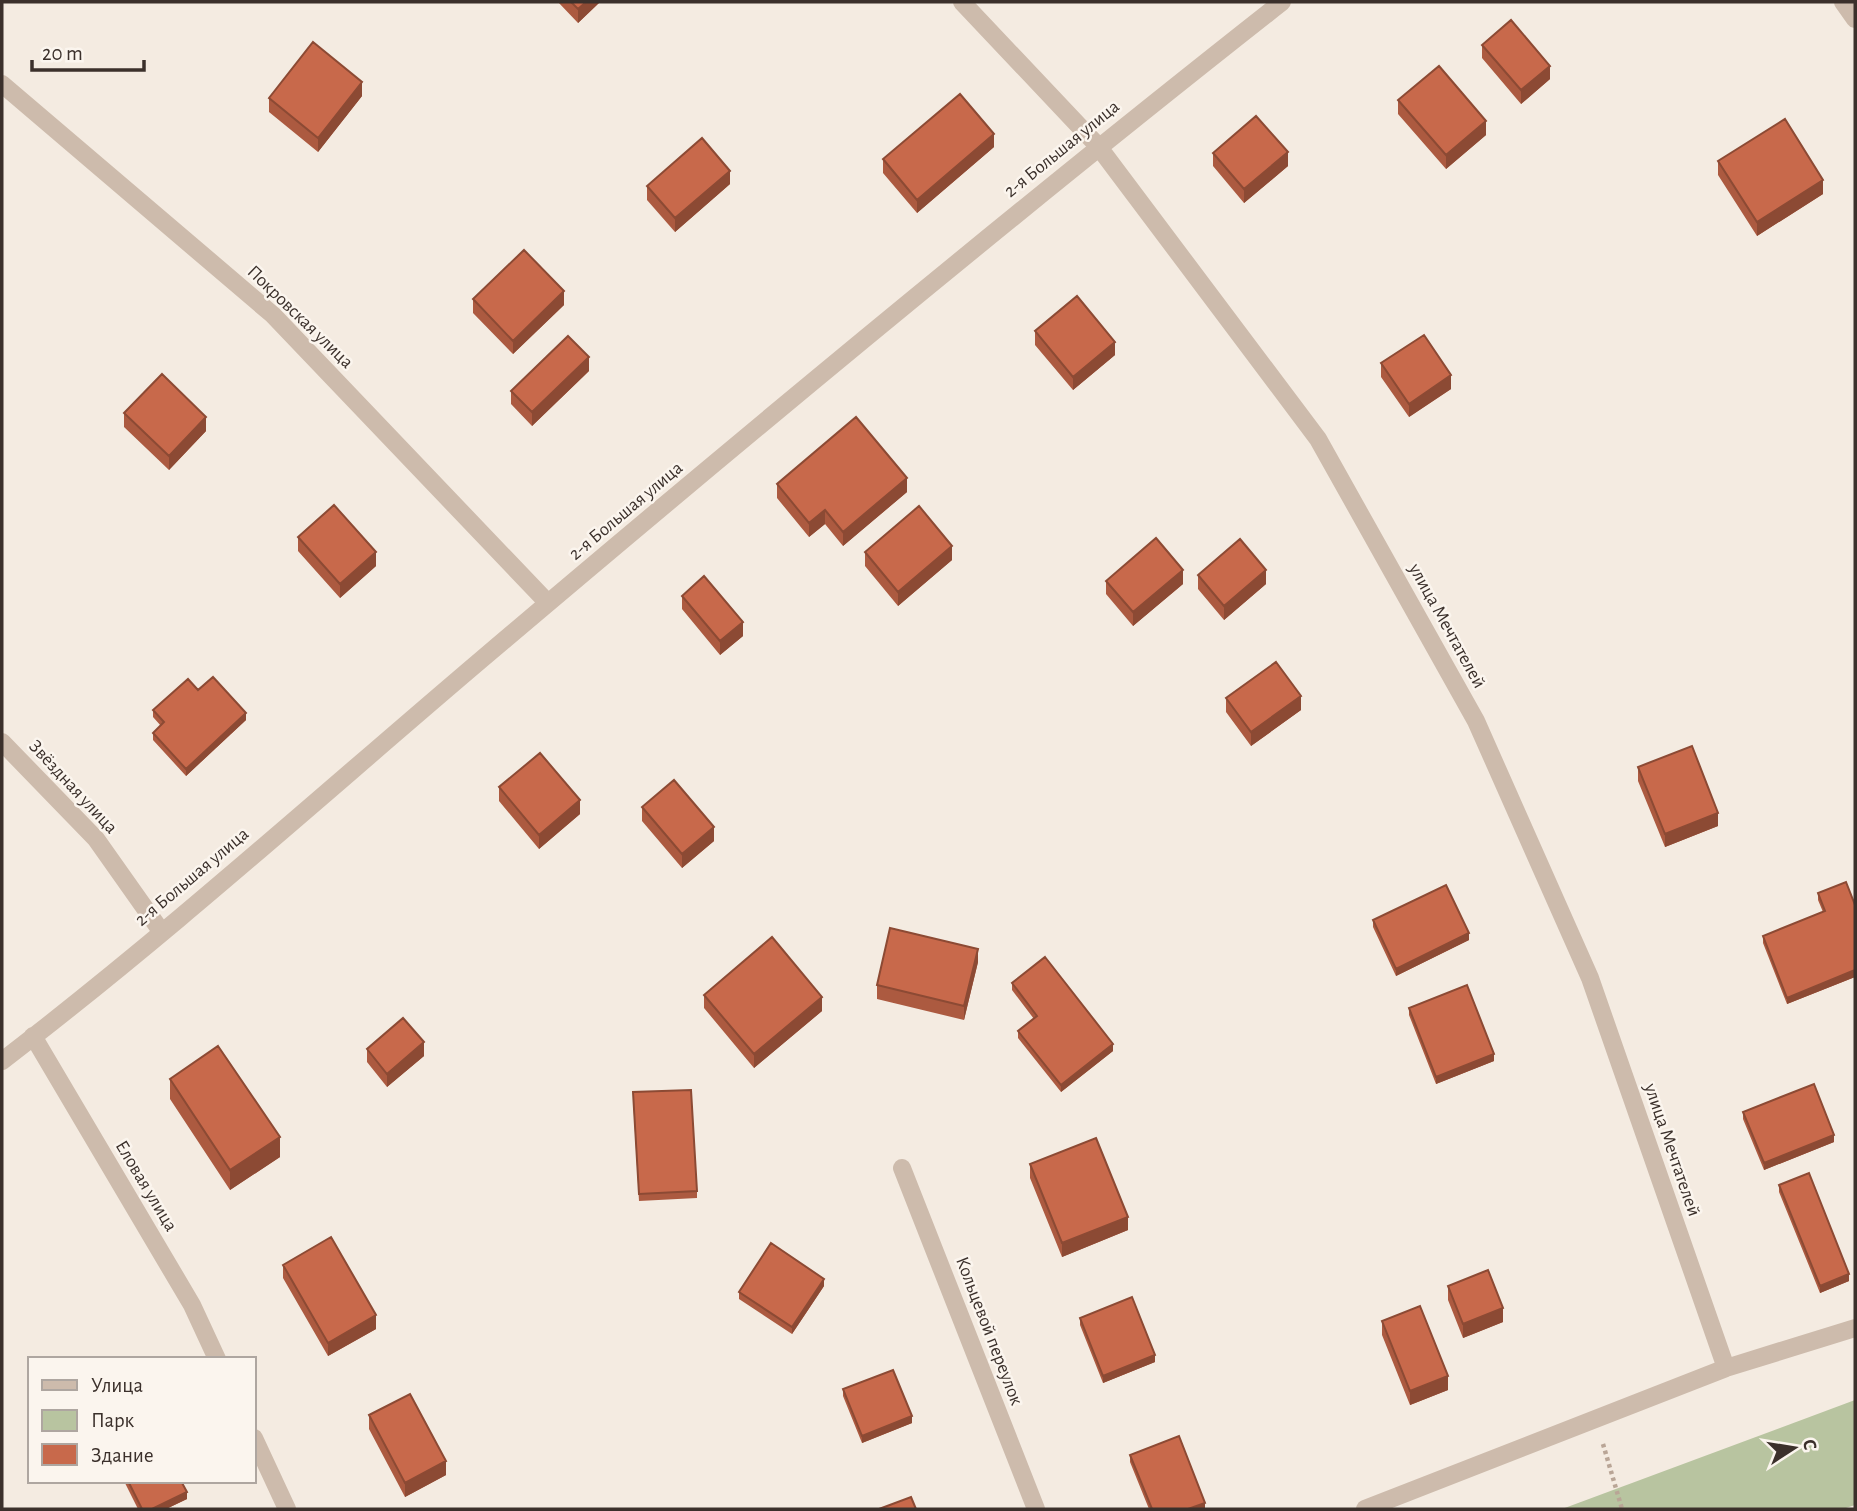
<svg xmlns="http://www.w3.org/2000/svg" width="1857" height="1511" font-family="'Alegreya Sans',sans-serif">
	<rect width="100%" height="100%" fill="#f4ebe1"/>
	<path fill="#b8c4a0" d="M1855 1400V1505L1843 1509H1562Z"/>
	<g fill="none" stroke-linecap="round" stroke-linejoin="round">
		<path stroke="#b9a596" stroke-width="4.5" stroke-dasharray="3.5 3.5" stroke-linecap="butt" d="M1603 1444 1622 1509"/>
		<path stroke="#cdbbac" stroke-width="18" d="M962 2 1098 146 1318 439 1476 721 1590 978 1726 1368
			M1843 2 1855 19
			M2 84 273 315 548 603
			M2 742 96 839 161 931
			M33 1036 192 1305 217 1359
			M2 1061C168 934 323 794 482 659 745 436 1011 215 1282 2
			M902 1168 1036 1509
			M254 1438 287 1509
			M1365 1509 1726 1368 1855 1328"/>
	</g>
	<path fill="#ac5a40" d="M558 2H600L578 23Z
		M1482 45 1550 79 1521 104 1482 58Z
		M362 96 318 152 269 112V98Z
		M1398 100 1486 135 1446 169 1398 114Z
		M994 147 917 213 883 173V159Z
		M1213 153 1288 166 1244 203 1213 166Z
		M1718 161 1823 194 1757 236 1718 175Z
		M730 184 675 232 647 200V186Z
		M473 299 564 305 513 354 473 313Z
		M1035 331 1115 355 1073 390 1035 345Z
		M1381 363 1451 389 1409 417 1381 377Z
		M589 371 532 426 511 404V391Z
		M124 413 206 431 169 470 124 427Z
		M777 484 907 492 843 546 825 524 809 537 777 498Z
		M298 537 376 566 340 598 298 551Z
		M865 552 952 560 898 606 865 566Z
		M1198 575 1266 584 1224 620 1198 589Z
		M1106 581 1183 584 1133 626 1106 594Z
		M682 596 743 636 720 655 682 609Z
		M198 690 246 720 186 776 153 740V733L161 726 153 717V710Z
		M1226 698 1301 710 1251 746 1226 712Z
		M1638 767 1718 826 1665 847 1638 781Z
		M499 787 580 814 539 849 499 801Z
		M642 807 714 841 682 868 642 821Z
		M1818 893 1855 905V977L1787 1004 1763 943V936L1823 912 1818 900Z
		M1373 920 1469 940 1396 976 1373 927Z
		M978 962 964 1020 877 999V985Z
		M1012 983 1113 1051 1061 1092 1018 1038V1031L1034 1019 1012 990Z
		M704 995 822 1011 754 1068 704 1008Z
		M1409 1008 1494 1061 1436 1084 1409 1015Z
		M367 1049 424 1056 387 1087 367 1062Z
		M170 1079 280 1157 230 1190 170 1099Z
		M633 1099 697 1191V1198L639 1201Z
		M1743 1112 1834 1142 1764 1170 1743 1119Z
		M1030 1164 1128 1230 1062 1257 1030 1178Z
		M1779 1185 1849 1281 1820 1293 1779 1192Z
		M283 1265 376 1329 328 1356 283 1278Z
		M824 1286 792 1334 739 1299V1292Z
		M1448 1286 1503 1322 1463 1338 1448 1300Z
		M1080 1318 1155 1362 1103 1383 1080 1325Z
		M1382 1321 1448 1390 1410 1405 1382 1335Z
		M843 1389 912 1423 862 1443 843 1396Z
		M369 1415 446 1475 405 1497 369 1429Z
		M1130 1455 1205 1509H1149L1130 1462Z
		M124 1481H181L187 1499 166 1509H138Z"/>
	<path fill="#8c4a34" d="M586 2H600L578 23V9Z
		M1550 66V79L1521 104V90Z
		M362 82V96L318 152V138Z
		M1486 121V135L1446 169V155Z
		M994 134V147L917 213V200Z
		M1288 152V166L1244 203V189Z
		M730 171V184L675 232V218Z
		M1823 180V194L1757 236V222Z
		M564 291V305L513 354V341Z
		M1115 342V355L1073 390V377Z
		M589 357V371L532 426V412Z
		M1451 375V389L1409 417V404Z
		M206 417V431L169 470V456Z
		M907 478V492L843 546V532Z
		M825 510V524L809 537V523Z
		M952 546V560L898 606V592Z
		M376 552V566L340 598V584Z
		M1183 570V584L1133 626V612Z
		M1266 570V584L1224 620V606Z
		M743 622V636L720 655V641Z
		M1301 696V710L1251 746V732Z
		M246 713V720L186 776V769Z
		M580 800V814L539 849V835Z
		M1718 813V826L1665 847V834Z
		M714 827V841L682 868V854Z
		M1469 933V940L1396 976V969Z
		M978 949V962L964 1020V1006Z
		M1855 970V977L1787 1004V998Z
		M822 997V1011L754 1068V1054Z
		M424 1042V1056L387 1087V1074Z
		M1113 1044V1051L1061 1092V1085Z
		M1494 1054V1061L1436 1084V1077Z
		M1834 1135V1142L1764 1170V1163Z
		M280 1137V1157L230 1190V1170Z
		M1128 1217V1230L1062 1257V1243Z
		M1849 1274V1281L1820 1293V1286Z
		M824 1279V1286L792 1334V1327Z
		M1503 1308V1322L1463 1338V1324Z
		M376 1315V1329L328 1356V1343Z
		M1155 1355V1362L1103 1383V1376Z
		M1448 1376V1390L1410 1405V1391Z
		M912 1416V1423L862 1443V1436Z
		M446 1461V1475L405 1497V1483Z
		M187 1492V1499L166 1509H152Z
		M1205 1503V1509H1188Z"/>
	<path fill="#c8694b" stroke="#8c4a34" stroke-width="2" d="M571 2H586L578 9Z
		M1511 20 1550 66 1521 90 1482 45Z
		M313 42 362 82 318 138 269 98Z
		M1439 66 1486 121 1446 155 1398 100Z
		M960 94 994 134 917 200 883 159Z
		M1256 116 1288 152 1244 189 1213 153Z
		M1785 119 1823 180 1757 222 1718 161Z
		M702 138 730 171 675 218 647 186Z
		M524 250 564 291 513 341 473 299Z
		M1077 296 1115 342 1073 377 1035 331Z
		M1424 335 1451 375 1409 404 1381 363Z
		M568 336 589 357 532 412 511 391Z
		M162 374 206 417 169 456 124 413Z
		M856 417 907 478 843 532 825 510 809 523 777 484Z
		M334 505 376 552 340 584 298 537Z
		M919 506 952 546 898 592 865 552Z
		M1156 538 1183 570 1133 612 1106 581Z
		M1240 539 1266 570 1224 606 1198 575Z
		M704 576 743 622 720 641 682 596Z
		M1276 662 1301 696 1251 732 1226 698Z
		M213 677 246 713 186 769 153 733 164 722 153 710 188 679 198 690Z
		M1692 746 1718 813 1665 834 1638 767Z
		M540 753 580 800 539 835 499 787Z
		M674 780 714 827 682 854 642 807Z
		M1846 882 1855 905V970L1787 998 1763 936 1825 911 1818 893Z
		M1446 885 1469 933 1396 969 1373 920Z
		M890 928 978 949 964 1006 877 985Z
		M772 937 822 997 754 1054 704 995Z
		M1045 957 1113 1044 1061 1085 1018 1031 1037 1016 1012 983Z
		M1467 985 1494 1054 1436 1077 1409 1008Z
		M403 1018 424 1042 387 1074 367 1049Z
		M218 1046 280 1137 230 1170 170 1079Z
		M1814 1084 1834 1135 1764 1163 1743 1112Z
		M691 1090 697 1191 639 1194 633 1092Z
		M1096 1138 1128 1217 1062 1243 1030 1164Z
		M1809 1173 1849 1274 1820 1286 1779 1185Z
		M331 1237 376 1315 328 1343 283 1265Z
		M771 1243 824 1279 792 1327 739 1292Z
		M1488 1270 1503 1308 1463 1324 1448 1286Z
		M1132 1297 1155 1355 1103 1376 1080 1318Z
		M1420 1306 1448 1376 1410 1391 1382 1321Z
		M893 1370 912 1416 862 1436 843 1389Z
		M410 1394 446 1461 405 1483 369 1415Z
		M1179 1436 1205 1503 1188 1509H1152L1130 1455Z
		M128 1481H181L187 1492 152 1509H142Z
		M911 1497 916 1509H879Z"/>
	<g text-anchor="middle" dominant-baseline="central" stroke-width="5" stroke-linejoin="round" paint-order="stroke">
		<g font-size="19" fill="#3b302b" stroke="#fbf5ee">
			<text transform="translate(1062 149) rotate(-39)">2-я Большая улица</text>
			<text transform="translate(300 317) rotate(44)">Покровская улица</text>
			<text transform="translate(626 511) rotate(-40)">2-я Большая улица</text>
			<text transform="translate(1447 626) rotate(61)">улица Мечтателей</text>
			<text transform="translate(73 787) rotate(47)">Звёздная улица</text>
			<text transform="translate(192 877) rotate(-40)">2-я Большая улица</text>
			<text transform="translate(1672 1150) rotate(71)">улица Мечтателей</text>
			<text transform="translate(146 1186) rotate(59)">Еловая улица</text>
			<text transform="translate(989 1331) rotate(69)">Кольцевой переулок</text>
		</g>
	</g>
	<rect width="1857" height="1511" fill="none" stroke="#3b302b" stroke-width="7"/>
	<rect x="28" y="1357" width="228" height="126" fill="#fbf5ee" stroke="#aea6a0" stroke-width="2"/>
	<rect x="42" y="1380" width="35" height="10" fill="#cdbbac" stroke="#aea6a0" stroke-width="2"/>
	<text x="91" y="1392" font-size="21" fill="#3b302b">Улица</text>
	<rect x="42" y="1410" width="35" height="21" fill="#b8c4a0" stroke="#aea6a0" stroke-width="2"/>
	<text x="91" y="1427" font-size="21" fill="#3b302b">Парк</text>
	<rect x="42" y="1444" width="35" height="21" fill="#c8694b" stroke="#aea6a0" stroke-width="2"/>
	<text x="91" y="1462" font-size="21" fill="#3b302b">Здание</text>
	<g transform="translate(1794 1448) rotate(78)" stroke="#fbf5ee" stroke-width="5" paint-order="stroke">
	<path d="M0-5L12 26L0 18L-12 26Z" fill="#3b302b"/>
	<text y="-10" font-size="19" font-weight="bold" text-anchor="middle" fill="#3b302b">С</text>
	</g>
	<path d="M32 60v10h112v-10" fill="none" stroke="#3b302b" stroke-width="3.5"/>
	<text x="42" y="60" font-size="21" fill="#3b302b" stroke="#fbf5ee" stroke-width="5" paint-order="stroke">20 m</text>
</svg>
